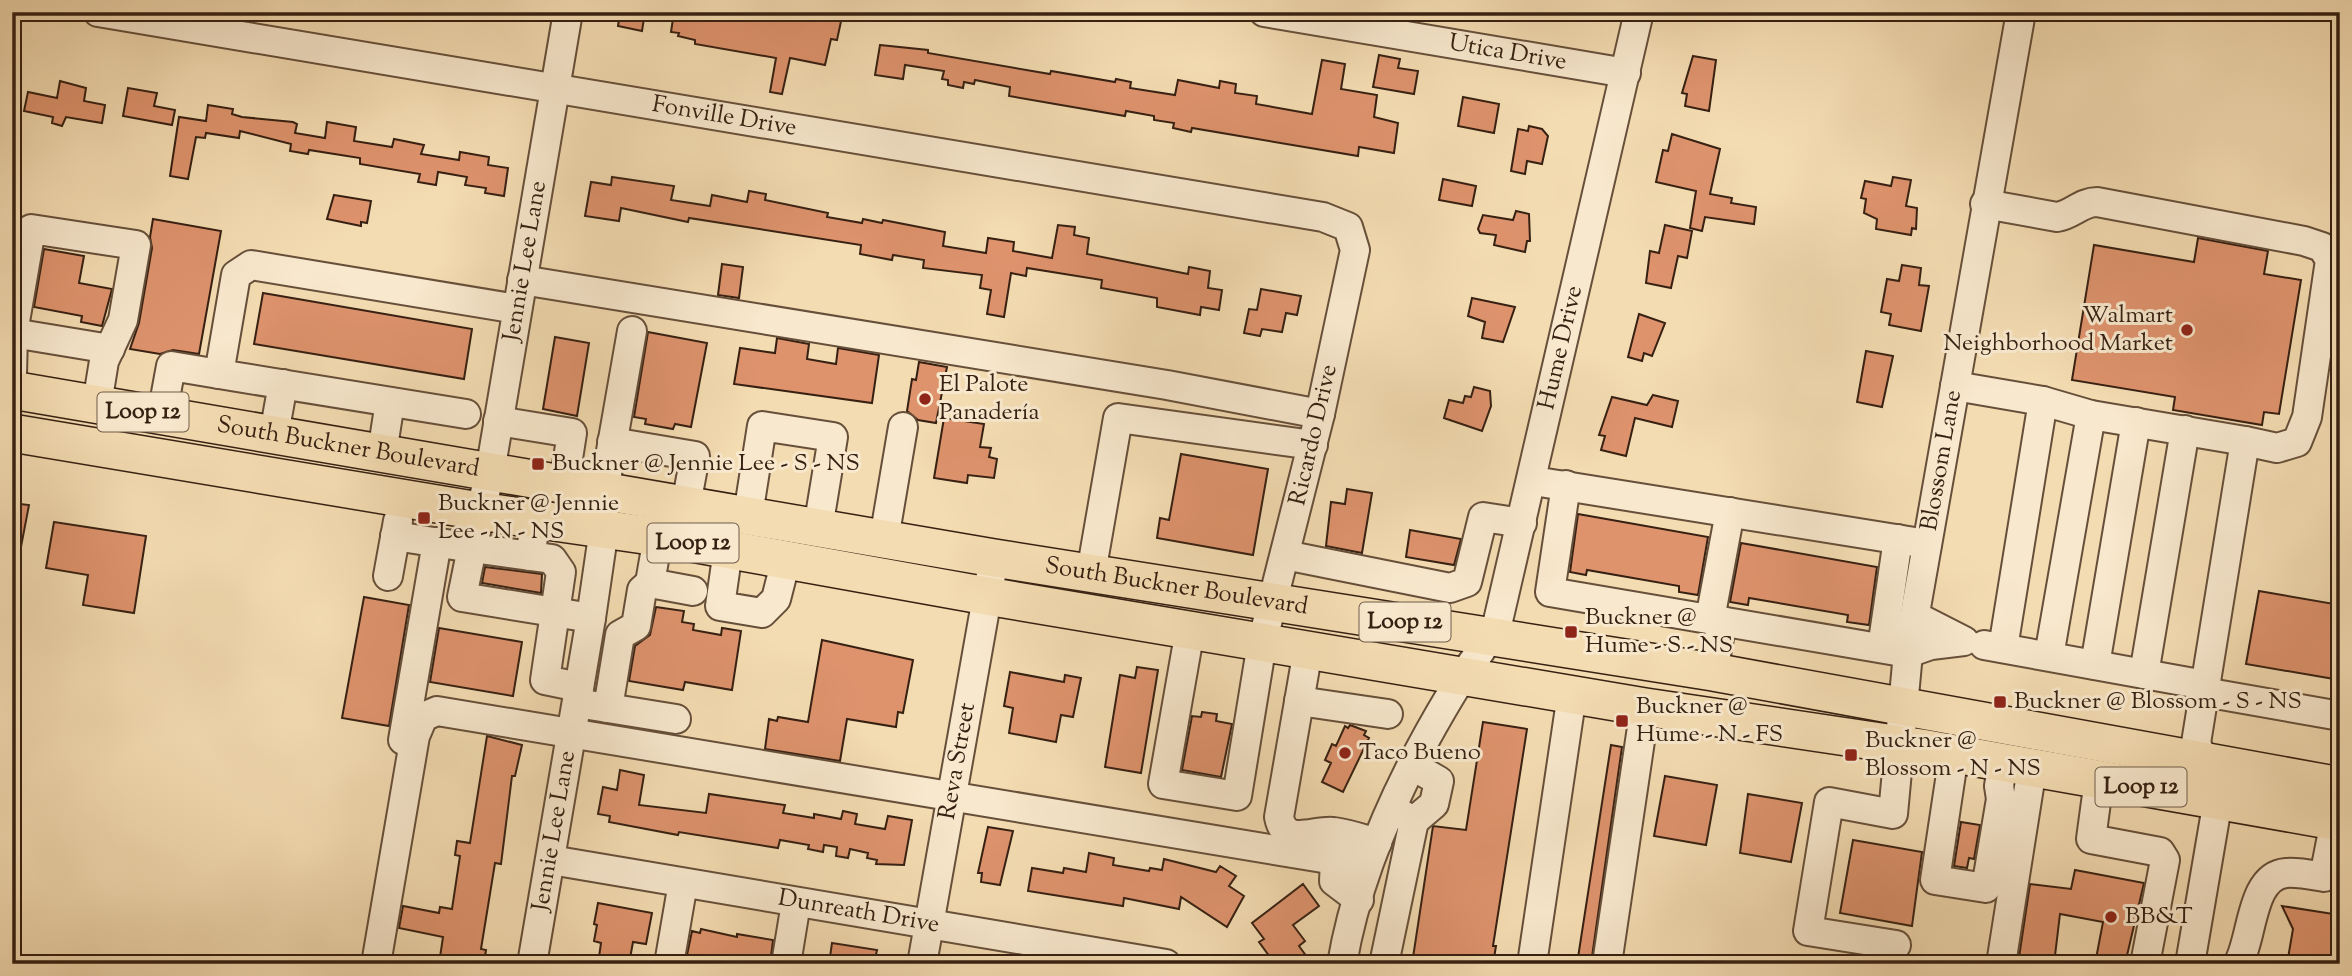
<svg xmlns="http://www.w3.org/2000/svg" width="2352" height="976" font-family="'Sorts Mill Goudy',serif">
	<rect width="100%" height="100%" fill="#f4dcb2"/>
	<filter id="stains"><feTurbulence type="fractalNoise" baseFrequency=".00286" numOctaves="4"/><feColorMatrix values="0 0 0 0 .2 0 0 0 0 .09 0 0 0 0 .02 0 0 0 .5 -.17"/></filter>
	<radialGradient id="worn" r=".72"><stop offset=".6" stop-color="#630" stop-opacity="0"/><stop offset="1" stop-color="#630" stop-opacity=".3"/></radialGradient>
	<path fill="#de936d" stroke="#362012" stroke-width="2" d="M620 12H645L642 31 618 26Z
		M674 12H761L810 21 812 12H843L837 40 831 39 825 65 790 58 782 94 770 92 776 58 695 44V40L678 36 679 33 671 32Z
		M880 45 928 50V53L1050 74 1051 71 1115 82 1116 79 1131 82 1130 88 1175 95 1178 80 1219 88 1220 81 1236 84 1235 93 1257 96 1256 104 1312 114 1322 60 1345 64 1341 89 1377 95 1374 117 1398 123 1394 153 1359 147 1358 156 1192 128 1191 132 1173 128 1174 123 1154 120V116L1126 111 1125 116 1009 96 1010 87 975 80 974 84 964 82 963 88 948 85V80L942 79 944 71 905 65 903 79 875 75Z
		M1379 55 1400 59 1398 68 1418 71 1414 94 1373 87Z
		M1693 56 1716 60 1709 111 1685 106 1687 94 1682 93Z
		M60 81 86 88 84 101 105 105 102 123 66 117 62 126 52 123 53 117 24 111 28 92 57 98Z
		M128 88 157 93 154 106 175 110 172 125 123 116Z
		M1463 97 1499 104 1494 133 1458 126Z
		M208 105 233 109 232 114 242 117 293 122 297 124 295 133 325 138 327 122 356 127 354 141 392 147 394 139 424 145 421 154 459 160 460 152 489 157 488 165 508 168 504 196 485 193 486 188 465 185 467 177 438 172 436 185 418 182 420 174 360 164V158L309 150 308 154 290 151 291 144 240 131 239 138 206 133 205 138 196 137 188 179 170 176 179 117 206 121Z
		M1529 126 1542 129 1548 136 1542 164 1527 161 1525 174 1511 171 1518 129 1528 131Z
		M1672 134 1720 149 1710 194 1732 198 1731 203 1756 207 1754 224 1705 217 1702 231 1690 228 1696 191 1656 182 1663 150 1668 151Z
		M612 177 674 186 671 200 710 206 712 195 747 202 749 191 766 194 765 200 828 213 827 217 862 223 863 219 882 223 883 220 945 232 943 246 986 253 988 238 1014 242 1013 251 1052 258 1058 225 1075 227 1074 235 1089 238 1087 254 1188 274 1189 267 1210 271 1208 288 1222 290 1219 310 1201 307 1200 315 1157 307V298L1101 288 1102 280 1027 268 1026 276 1011 273 1004 317 987 314 991 290 980 288 982 275 923 268 924 260 893 255 892 260 860 254 861 245 689 218 688 222 621 208 619 221 585 216 591 182 611 185Z
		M1893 177 1911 180 1906 206 1917 208 1916 229 1912 228 1911 235 1876 229 1877 219 1864 213 1866 199 1861 198 1865 181 1891 186Z
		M1443 179 1476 186 1472 206 1439 200Z
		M334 195 371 201 367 223 361 222V226L327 219Z
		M1516 211 1529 214 1530 241H1527L1525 252 1494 245 1496 235 1480 233 1478 229 1483 215 1513 220Z
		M153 219 221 231 199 354 173 350 160 354 130 349 139 323 152 248 150 237Z
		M1665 225 1692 231 1687 258 1678 256 1671 288 1646 283 1650 251 1659 253Z
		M2198 238 2268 251 2264 274 2301 280 2279 414 2264 412 2262 425 2173 410 2175 397 2072 380 2094 245 2194 262Z
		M44 249 84 256 79 283 112 289 102 326 81 322 82 316 34 307Z
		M722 264 743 267 739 298 718 295Z
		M1902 265 1921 268 1919 285 1929 286 1921 331 1889 325 1891 314 1881 312 1887 279 1899 281Z
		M1261 289 1301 296 1297 315 1286 313 1282 332 1262 329 1260 336 1244 333 1249 309 1257 310Z
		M263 293 472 329 464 379 254 344Z
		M1472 298 1515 307 1503 342 1482 338 1485 322 1468 316Z
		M1639 314 1665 323 1652 356 1644 353 1642 361 1628 357Z
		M648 332 707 343 691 427 675 424 673 429 645 424 646 419 634 417Z
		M555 337 589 343 577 416 543 409Z
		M777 338 809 344 807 359 836 364 838 348 879 355 872 403 734 384 740 348 775 353Z
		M1866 351 1893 356 1882 407 1857 402Z
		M919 362 947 367 936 423 918 420 907 411 912 379 916 380Z
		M1474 387 1490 391 1491 406 1482 431 1444 418 1449 400 1463 403 1465 396 1471 397Z
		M1653 395 1678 401 1672 427 1635 418 1626 456 1601 450 1605 436 1599 435 1612 397 1647 405Z
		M944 418 984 424 980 447 991 448 989 457 997 459 994 478 968 475 967 483 934 478Z
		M1181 454 1268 469 1253 555 1157 538 1160 518 1169 520Z
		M1347 489 1372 493 1362 553 1326 546 1331 502 1345 504Z
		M12 503 29 505 20 552H12Z
		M1578 514 1708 537 1698 595 1679 592V586L1587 570 1586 575 1570 572Z
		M54 522 146 536 134 613 83 605 88 575 46 568Z
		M1410 530 1461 539 1454 565 1406 557Z
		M1741 543 1877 567 1869 625 1847 622 1848 615 1749 598 1748 605 1730 602Z
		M485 567 542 574 541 593 482 583Z
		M2259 591 2340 605V680L2246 664Z
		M364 597 409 605 389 726 342 718Z
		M656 607 684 611 682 622 694 624 693 630 721 635 722 628 741 631 732 690 685 682 683 690 629 681 635 646 650 635Z
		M439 628 522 642 513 696 430 682Z
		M822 640 913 660 903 713 898 712 896 727 847 719 840 761 765 749 769 719 777 721 778 717 808 722Z
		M1137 667 1158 670 1141 773 1105 767 1120 675 1135 678Z
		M1010 672 1064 682 1065 675 1081 678 1073 717 1061 715 1056 742 1009 733 1013 708 1004 706Z
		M1202 712 1217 714 1216 721 1232 724 1221 777 1182 770 1192 716 1201 717Z
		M1483 722 1527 729 1493 946H1496L1493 964H1412L1433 826 1466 830Z
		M1350 725 1366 731 1364 735 1369 738 1343 792 1322 782 1331 763 1325 760 1332 744 1336 746 1345 726 1348 728Z
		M487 736 522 745 515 776H512L501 864 495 863 481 949 486 950 484 964H439L443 937 399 928 403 906 439 913 440 907 452 909 460 856 455 855 457 841 470 843Z
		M1611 745 1622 747 1591 964H1577Z
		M620 770 644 775 639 805 706 813 709 794 785 805 783 813 814 818V814L841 819 843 811 857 814 855 824 885 829 888 816 912 820 904 865 876 864 877 860 867 858 868 853 850 849 848 858 836 856 837 847 824 845 823 852 808 849 809 845 780 840 778 848 679 832 678 835 609 822 610 816 598 814 603 787 617 790Z
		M1665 776 1717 785 1706 845 1654 836Z
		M1748 794 1802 803 1791 862 1740 853Z
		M1961 822 1980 825 1974 859 1969 858 1967 868 1954 866Z
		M988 827 1013 831 1000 885 981 882 982 873H978Z
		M1853 840 1922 852 1912 926 1840 913Z
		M1089 853 1114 858 1113 865 1149 871 1150 868 1162 870 1164 859 1216 872 1220 866 1236 876 1229 886 1244 896 1227 927 1181 897 1179 909 1124 898 1123 906 1028 891 1032 868 1063 873 1064 868 1086 872Z
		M2075 870 2144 883 2125 964H2095L2103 922 2060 914 2054 964H2018L2030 884 2071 889Z
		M1303 884 1319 906 1293 925 1305 941 1299 946 1307 957 1297 964H1289L1284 957 1275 964 1259 942 1264 939 1252 923Z
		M598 903 652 913 646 944 633 942 629 964H598L601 943 594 941 597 925 594 924Z
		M2282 906 2340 915V964H2287L2293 929Z
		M701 929 737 937V934L773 940 770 964H698L700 957 687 955 692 931 700 933Z
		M832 943 877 950 874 964H829Z"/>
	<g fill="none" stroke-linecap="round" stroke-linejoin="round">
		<defs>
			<g id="minor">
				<path id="s1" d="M98 12 1323 217 1348 227 1355 250 1320 414 1262 643 1237 796 1163 784 1190 630"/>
				<path id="s2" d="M1264 12 1626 73"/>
				<path d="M1985 204 2057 217C2072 215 2081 202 2097 202L2304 241 2322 247 2330 260 2307 417 2297 442 2277 448 2245 441 2196 743 2204 763"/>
				<path d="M522 280 1167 385 1320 414"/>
				<path d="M13 333 110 349"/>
				<path d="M12 375 13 333 31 229 136 245 123 320 104 361 97 404"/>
				<path d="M1955 386 2043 401 2091 415 2245 441"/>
				<path d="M466 414 219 374 236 275 251 265 517 309"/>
				<path d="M162 415 171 366 219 374"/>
				<path d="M498 421 572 433 564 484"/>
				<path d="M274 434 283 384"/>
				<path d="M612 442 695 456 686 505"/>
				<path d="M382 453 390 402"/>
				<path d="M1546 483 1927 544"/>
				<path d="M1566 485 1550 592 1908 653 1931 645 1964 641 1915 616"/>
				<path d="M748 515 762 426 833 437 818 528"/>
				<path id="s3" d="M536 520 530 556 472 548 490 472 568 12"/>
				<path d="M395 536 472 548 462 597 591 618"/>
				<path d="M658 537 650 583 693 591"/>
				<path d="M884 539 903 427"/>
				<path d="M728 550 720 606 762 613 776 599 786 560"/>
				<path d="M1285 555 1450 588 1467 582 1483 517 1522 523"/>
				<path d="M530 556 552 559 561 572 545 680 579 687"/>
				<path d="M1091 573 1118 418 1313 445"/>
				<path d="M388 576 398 521"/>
				<path d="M1710 619 1730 512"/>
				<path d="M1984 645 2205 685"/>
				<path d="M1882 648 1898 539"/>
				<path d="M2003 648 2043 401"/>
				<path d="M1308 650 1279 817C1285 848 1315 829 1334 832 1349 834 1363 839 1377 843"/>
				<path d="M2049 656 2091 415"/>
				<path d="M2095 665 2136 422"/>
				<path d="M1713 672 1722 621"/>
				<path d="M2144 674 2185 430"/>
				<path d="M2204 692 2340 716"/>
				<path d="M1299 701 1388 714"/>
				<path d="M589 705 676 719"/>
				<path d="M608 708 620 635 636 626 642 590 650 583"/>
				<path d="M403 740 437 542"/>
				<path d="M1954 754 1935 880 1986 888 2001 799 1999 786 2003 763"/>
				<path d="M1413 766 1439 781 1434 804 1414 821"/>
				<path d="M2099 780 2091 839 2160 852 2165 860 2145 964"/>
				<path id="s4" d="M551 860 1166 964"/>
				<path d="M1352 864 1335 860 1334 881 1359 900"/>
				<path id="s5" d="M1896 945 1808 931 1829 802 1893 814 1908 653 2021 12"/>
				<path d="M376 964 415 736 423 717 437 711 1335 860"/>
				<path id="s6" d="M532 964 591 618 604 529V491L632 331"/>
				<path d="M669 964 683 883"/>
				<path d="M786 964 796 903"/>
				<path id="s7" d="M922 964 994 558"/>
				<path id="s8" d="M1342 964C1358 869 1403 774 1452 693 1467 668 1486 647 1498 621L1639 12"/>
				<path d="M1384 964 1414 821 1392 809"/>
				<path d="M1532 964 1572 694"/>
				<path d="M1607 964 1645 707"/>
				<path d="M2001 964 2032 768"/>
				<path d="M2190 964 2218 800"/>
				<path d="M2238 964C2253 939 2250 876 2286 873 2298 872 2312 875 2324 877L2335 821"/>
			</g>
			<g id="major">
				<path id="s9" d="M12 390 994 558 1713 672 2340 786"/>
				<path d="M12 433 479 511 658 537 987 596 1645 707 1921 748 2340 822"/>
			</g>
		</defs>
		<use href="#minor" stroke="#664f3a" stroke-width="32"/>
		<use href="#major" stroke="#362012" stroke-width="40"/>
		<use href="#minor" stroke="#f8e8cd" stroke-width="28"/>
		<use href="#major" stroke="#f4dcb2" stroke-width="37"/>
	</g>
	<g fill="#8f2418" stroke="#f8e8cd" stroke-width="2.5">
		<circle cx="2187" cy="330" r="7"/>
		<circle cx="925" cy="399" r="7"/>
		<rect x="531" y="457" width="14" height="14" rx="3.5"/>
		<rect x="417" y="511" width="14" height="14" rx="3.5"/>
		<rect x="1564" y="625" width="14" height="14" rx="3.5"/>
		<rect x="1993" y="695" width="14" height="14" rx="3.5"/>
		<rect x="1615" y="714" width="14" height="14" rx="3.5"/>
		<circle cx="1345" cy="753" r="7"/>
		<rect x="1844" y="748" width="14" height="14" rx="3.5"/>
		<circle cx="2111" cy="917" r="7"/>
	</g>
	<g text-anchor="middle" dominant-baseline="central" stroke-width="6" stroke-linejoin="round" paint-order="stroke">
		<g fill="#f8e8cd" stroke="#705c4a" stroke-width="2">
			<rect x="97.5" y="392.5" width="91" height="39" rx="5"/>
			<rect x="647.5" y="523.5" width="91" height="39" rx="5"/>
			<rect x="1359.5" y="602.5" width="91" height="39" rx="5"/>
			<rect x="2095.5" y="767.5" width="91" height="39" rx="5"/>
		</g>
		<g font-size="23" font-weight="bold" fill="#362012">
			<text x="143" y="412">Loop 12</text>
			<text x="693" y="543">Loop 12</text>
			<text x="1405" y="622">Loop 12</text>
			<text x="2141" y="787">Loop 12</text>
		</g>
		<g font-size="24" fill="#362012" stroke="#f8e8cd">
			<text stroke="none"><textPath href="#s2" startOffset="247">Utica Drive</textPath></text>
			<text stroke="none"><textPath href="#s1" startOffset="635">Fonville Drive</textPath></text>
			<text stroke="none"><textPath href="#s3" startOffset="387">Jennie Lee Lane</textPath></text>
			<text stroke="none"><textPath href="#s8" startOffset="660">Hume Drive</textPath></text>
			<text transform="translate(1314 435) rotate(-77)">Ricardo Drive</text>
			<text stroke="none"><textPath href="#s9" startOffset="341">South Buckner Boulevard</textPath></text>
			<text stroke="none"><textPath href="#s5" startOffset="642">Blossom Lane</textPath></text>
			<text stroke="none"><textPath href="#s9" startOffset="1181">South Buckner Boulevard</textPath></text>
			<text stroke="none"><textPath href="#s7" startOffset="206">Reva Street</textPath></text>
			<text stroke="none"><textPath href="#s6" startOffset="135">Jennie Lee Lane</textPath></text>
			<text stroke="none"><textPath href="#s4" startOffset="312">Dunreath Drive</textPath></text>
		</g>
		<g font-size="24" fill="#362012" stroke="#f8e8cd" text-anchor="start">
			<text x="2173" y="316" text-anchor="end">Walmart<tspan x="2173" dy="28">Neighborhood Market</tspan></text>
			<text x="939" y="385">El Palote<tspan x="939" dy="28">Panadería</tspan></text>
			<text x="552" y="464">Buckner @ Jennie Lee - S - NS</text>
			<text x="438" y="504">Buckner @ Jennie<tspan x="438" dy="28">Lee - N - NS</tspan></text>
			<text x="1585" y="618">Buckner @<tspan x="1585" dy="28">Hume - S - NS</tspan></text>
			<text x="2014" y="702">Buckner @ Blossom - S - NS</text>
			<text x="1636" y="707">Buckner @<tspan x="1636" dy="28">Hume - N - FS</tspan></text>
			<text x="1865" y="741">Buckner @<tspan x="1865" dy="28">Blossom - N - NS</tspan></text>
			<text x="1359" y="753">Taco Bueno</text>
			<text x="2125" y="917">BB&amp;T</text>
		</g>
	</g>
	<rect width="2352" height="976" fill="none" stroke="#f4dcb2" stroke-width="42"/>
	<rect x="14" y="14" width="2324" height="948" fill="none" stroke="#362012" stroke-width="3.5"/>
	<rect x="21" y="21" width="2310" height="934" fill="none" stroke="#362012" stroke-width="2"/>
	<rect width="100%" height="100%" filter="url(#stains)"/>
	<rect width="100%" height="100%" fill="url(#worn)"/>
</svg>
